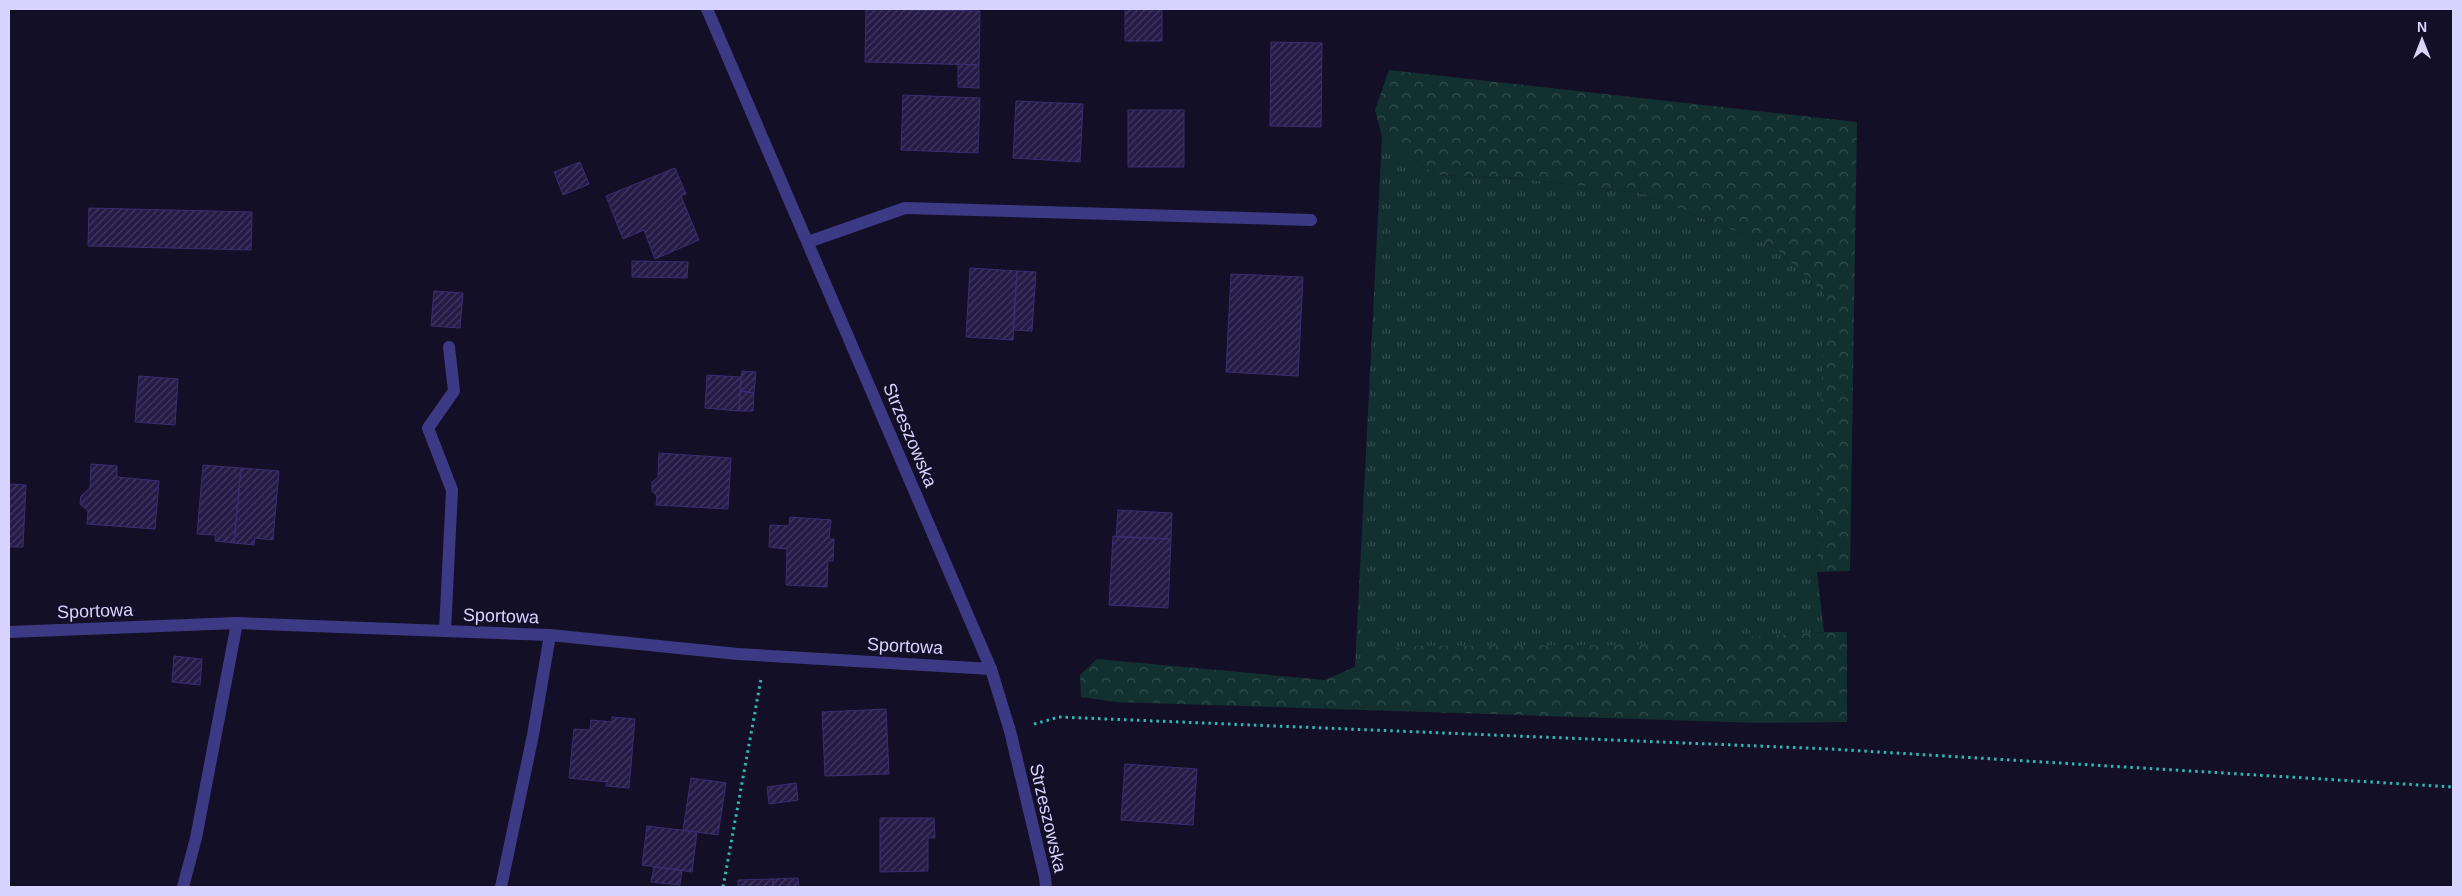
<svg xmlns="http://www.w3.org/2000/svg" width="2462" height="896" font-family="Arial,sans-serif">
	<defs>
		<pattern id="grass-tufts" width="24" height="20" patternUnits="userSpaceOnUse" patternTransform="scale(1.25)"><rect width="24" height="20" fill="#12302f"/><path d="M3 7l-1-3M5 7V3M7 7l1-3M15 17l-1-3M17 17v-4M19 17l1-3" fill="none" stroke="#344d4e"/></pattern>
		<pattern id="forest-crowns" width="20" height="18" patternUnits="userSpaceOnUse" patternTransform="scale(1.25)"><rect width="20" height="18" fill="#12302f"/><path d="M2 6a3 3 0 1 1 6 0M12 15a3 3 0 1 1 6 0" fill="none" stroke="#344d4e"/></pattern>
		<pattern id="building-hatch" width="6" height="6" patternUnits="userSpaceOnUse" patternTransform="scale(1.25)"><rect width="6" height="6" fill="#241b47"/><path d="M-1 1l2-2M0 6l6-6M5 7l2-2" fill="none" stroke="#433b63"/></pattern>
	</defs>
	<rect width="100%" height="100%" fill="#130f26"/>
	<path fill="url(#grass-tufts)" d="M1382 137 1436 175 1525 179 1638 193 1773 246 1825 293 1817 572 1824 632 1355 667Z"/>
	<path fill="url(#forest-crowns)" d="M1389 70 1857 122 1850 571 1817 572 1824 293 1773 246 1638 193 1525 179 1436 175 1382 137 1375 110Z
		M1824 632H1847V722L1760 723 1116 702 1081 697 1080 675 1097 659 1325 680 1401 646 1627 645Z"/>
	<path fill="url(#building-hatch)" stroke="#3b2d73" d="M866 9 980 11 979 65 865 62Z
		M1125 9H1162V41H1125Z
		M1271 42 1322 43 1321 127 1270 126Z
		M958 64 979 65V88L958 87Z
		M903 95 980 98 978 153 901 150Z
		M1016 101 1083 104 1080 162 1013 158Z
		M1128 110H1184V167H1128Z
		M580 162 589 184 563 195 554 172Z
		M675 168 686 194 681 196 699 240 655 259 644 230 623 239 606 196Z
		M89 208 252 212 251 250 88 246Z
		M632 261 688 262 687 278 632 277Z
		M970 268 1017 271 1013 340 966 337Z
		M1017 271 1036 272 1032 331 1013 330Z
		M1231 274 1303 277 1298 376 1226 372Z
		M434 291 463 293 460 328 431 326Z
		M742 371 756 372 754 393 740 391Z
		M707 375 741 377 739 411 705 408Z
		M139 376 178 379 175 425 135 422Z
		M740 391 754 393 753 411H739Z
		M659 453 731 458 728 509 656 505 657 496 652 491V482L658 477Z
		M91 464 117 466V477L159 481 155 529 87 524 88 511 80 504 81 496 90 488Z
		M203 465 241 468 234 543 215 541V535L197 534Z
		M241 468 279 471 273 540 255 538 254 545 234 543Z
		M9 484 26 485 23 547H9Z
		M1118 510 1172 513 1171 539 1116 537Z
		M790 517 831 520 829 539H834L833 561H828L827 587 786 585 787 549 769 547 770 525 789 526Z
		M1113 536 1171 539 1168 608 1109 605Z
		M174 656 202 659 200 685 172 682Z
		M886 709 889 774 825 776 822 712Z
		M612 717 635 719 629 788 606 786 607 782 569 778 574 729 590 730 591 720 612 722Z
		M1125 764 1197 769 1193 825 1121 820Z
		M691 778 726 783 718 835 683 830Z
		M796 783 798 800 769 804 767 787Z
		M880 818H934L935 838H928V871L880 872Z
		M647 826 697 832 692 872 642 865Z
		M654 867 682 870 680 885 651 882Z
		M798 878 799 887H773V879Z
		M773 879V887H738V880Z"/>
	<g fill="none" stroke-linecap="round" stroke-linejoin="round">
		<path stroke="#2fb8b0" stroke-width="3" stroke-dasharray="2.5 4" stroke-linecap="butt" d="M1034 724 1059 717 1830 749 2453 787
			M723 887 761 679"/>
		<path stroke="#3d3a85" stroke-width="12" d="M808 242 905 208 1311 220
			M445 631 452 490 428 428 454 391 449 347
			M183 887 196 838 237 623
			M501 887 533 735 550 635"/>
		<path stroke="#3d3a85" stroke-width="12" d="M9 632 237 623 445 631 550 635 738 654 991 669"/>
		<path stroke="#3d3a85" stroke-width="12" d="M707 9 991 669 1010 731 1045 877 1046 887"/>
	</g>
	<g text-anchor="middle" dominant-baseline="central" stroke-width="4" stroke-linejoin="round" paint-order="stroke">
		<g font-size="18" fill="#d9d4ff" stroke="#130f26">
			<text transform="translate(910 435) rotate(67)">Strzeszowska</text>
			<text transform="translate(95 611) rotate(-2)">Sportowa</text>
			<text transform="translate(501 616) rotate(2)">Sportowa</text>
			<text transform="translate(905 646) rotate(3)">Sportowa</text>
			<text transform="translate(1048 818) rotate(77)">Strzeszowska</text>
		</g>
	</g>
	<rect width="2462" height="896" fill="none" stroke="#d9d4ff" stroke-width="20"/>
	<g transform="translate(2422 40)" stroke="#130f26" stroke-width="4" paint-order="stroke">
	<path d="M0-4L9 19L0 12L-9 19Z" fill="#d9d4ff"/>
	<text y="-8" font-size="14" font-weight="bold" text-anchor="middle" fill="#d9d4ff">N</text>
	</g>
</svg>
